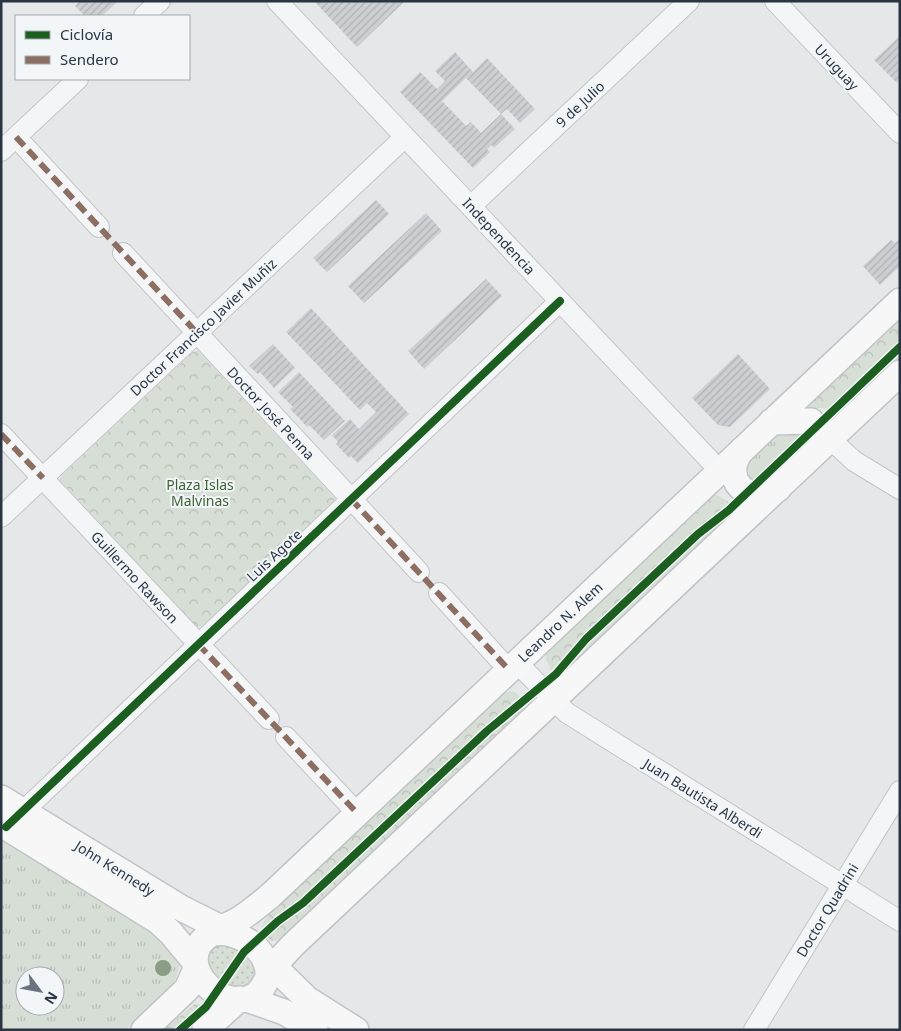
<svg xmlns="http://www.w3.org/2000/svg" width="901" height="1031" font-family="'Noto Sans',sans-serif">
	<defs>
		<pattern id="grass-tufts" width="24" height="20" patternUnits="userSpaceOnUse" patternTransform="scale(1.25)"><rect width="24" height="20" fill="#d6ded5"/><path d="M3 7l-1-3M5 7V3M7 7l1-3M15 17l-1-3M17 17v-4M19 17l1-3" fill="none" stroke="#b8bfb8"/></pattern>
		<pattern id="park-crowns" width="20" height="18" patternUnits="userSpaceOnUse" patternTransform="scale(1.25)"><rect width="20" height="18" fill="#d6ded5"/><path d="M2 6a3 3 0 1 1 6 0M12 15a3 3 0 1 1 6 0" fill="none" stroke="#b8bfb8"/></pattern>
		<pattern id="garden-dots" width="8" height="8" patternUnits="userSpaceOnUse" patternTransform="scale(1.25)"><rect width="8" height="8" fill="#d6ded5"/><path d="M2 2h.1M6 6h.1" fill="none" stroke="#b8bfb8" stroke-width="1.8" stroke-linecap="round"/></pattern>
		<pattern id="building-hatch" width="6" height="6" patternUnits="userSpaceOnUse" patternTransform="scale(1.25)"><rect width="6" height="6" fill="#cdcfd2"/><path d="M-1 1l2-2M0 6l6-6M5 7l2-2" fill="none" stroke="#b0b2b6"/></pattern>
	</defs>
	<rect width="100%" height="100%" fill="#e5e7e9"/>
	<path fill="url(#grass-tufts)" fill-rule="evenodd" d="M775 433H798L803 442 802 448 771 481 756 482 749 477 747 463Z
		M1 837 154 931 179 961C181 990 144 1012 125 1030H1ZM25 976H55V1006H25Z"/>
	<path fill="url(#park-crowns)" d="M900 315V361L842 413 823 408H804Z
		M198 351 335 498 333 503 202 626 196 627 60 480 62 475 193 352Z
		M717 495 732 504 747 503 564 675 552 672 546 660 547 650 712 496Z
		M512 691 524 699 525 713 280 940C271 943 265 938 262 929 264 911 290 901 297 884L500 694Z
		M195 1004 204 1005 208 1012 193 1030H163Z"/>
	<path fill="url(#garden-dots)" d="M224 942 253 958 257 971C238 1018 180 951 224 942Z"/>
	<path fill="url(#building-hatch)" fill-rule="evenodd" d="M80 1H118L102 16H85L75 6Z
		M314 1H405L357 47Z
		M900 36V80L897 83 874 60Z
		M455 52 473 72 487 58 535 109 520 123 507 109 501 114 515 129 494 148 492 145 487 149 490 152 473 168 400 92 420 72 437 89 445 81 435 71ZM466 78 501 114 481 133 471 122 466 126 442 101Z
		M376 200 389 214 327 272 313 258Z
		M426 213 442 231 364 303 348 286Z
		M900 238V266L880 285 863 266 891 240 895 243Z
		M486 279 502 296 424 369 408 351Z
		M311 308 409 414 358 463 351 456 349 458 336 444 338 442 332 435 350 419 359 429 376 412 367 403 360 410 286 332Z
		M273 344 295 368 274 388 260 372 258 374 249 366Z
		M738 354 770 389 730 427 718 425 692 398Z
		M299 372 345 421 324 440 309 425 307 427 299 418 290 409 293 407 278 392Z"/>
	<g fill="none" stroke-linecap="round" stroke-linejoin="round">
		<defs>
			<path id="minor" d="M277 1 720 471
				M775 1 900 133
				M144 16 160 1
				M16 137 99 227
				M1 151 78 79
				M471 206 689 1
				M123 253 419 572
				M1 434 269 719
				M830 439 854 461 900 489
				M1 517 405 137
				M439 593 509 670
				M517 663 567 713 900 921
				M286 737 357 813
				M13 821 560 301
				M754 1030 900 791"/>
			<path id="major" d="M900 301 271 895C260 904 250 913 238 920 226 927 207 932 199 945 182 975 226 1012 254 996 265 989 266 978 273 968 279 960 286 952 293 945L900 373
				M771 422 811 421 830 439
				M742 450C719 477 748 508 778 489
				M1 798 181 908 231 933
				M1 824 158 921 171 933 195 962
				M214 933C237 929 269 949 268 975
				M265 958 307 999 356 1030
				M247 999 284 1012 315 1030
				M144 1030 187 989 196 969
				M205 1030 239 999"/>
		</defs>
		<use href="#minor" stroke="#c3c5c7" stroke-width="22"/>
		<use href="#major" stroke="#c1c4c7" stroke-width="28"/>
		<use href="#minor" stroke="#f4f5f6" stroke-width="20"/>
		<use href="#major" stroke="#f7f7f8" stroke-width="25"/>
		<path stroke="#8d6e63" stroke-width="6" stroke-dasharray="12 6" stroke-linecap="butt" d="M16 137 197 333
			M1 434 43 478
			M351 499 509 670
			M198 644 357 813"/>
		<defs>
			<path id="cycleway" d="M6 827 560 301
				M180 1030 206 1007 244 952 278 921 303 903 487 731 556 674 586 639 698 534 729 510 900 347"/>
		</defs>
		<use href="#cycleway" stroke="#f3f6f8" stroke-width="11"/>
		<use href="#cycleway" stroke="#1b5e20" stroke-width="8"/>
	</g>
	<circle fill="#8b9d87" cx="163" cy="968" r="8"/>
	<g text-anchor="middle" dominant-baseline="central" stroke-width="4" stroke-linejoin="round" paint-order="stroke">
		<g font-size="14" fill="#2a3544" stroke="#f3f6f8">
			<text transform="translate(837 67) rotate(47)">Uruguay</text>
			<text transform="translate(580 104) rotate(-43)">9 de Julio</text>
			<text transform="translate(499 236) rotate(47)">Independencia</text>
			<text transform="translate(203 327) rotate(-43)">Doctor Francisco Javier Muñiz</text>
			<text transform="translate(271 413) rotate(47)">Doctor José Penna</text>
			<text transform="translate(274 555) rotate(-43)">Luis Agote</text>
			<text transform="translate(135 577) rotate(47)">Guillermo Rawson</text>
			<text transform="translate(560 622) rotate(-43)">Leandro N. Alem</text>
			<text transform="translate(703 798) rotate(32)">Juan Bautista Alberdi</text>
			<text transform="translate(115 868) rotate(32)">John Kennedy</text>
			<text transform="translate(827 910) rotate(-59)">Doctor Quadrini</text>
		</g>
		<g font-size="14" fill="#416137" stroke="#f3f6f8">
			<text x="200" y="484">Plaza Islas<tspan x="200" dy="16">Malvinas</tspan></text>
		</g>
	</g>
	<rect width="901" height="1031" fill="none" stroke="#2a3544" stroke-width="5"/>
	<rect x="15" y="15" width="175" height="65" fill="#f3f6f8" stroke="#a3a9b0"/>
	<rect x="25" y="31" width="25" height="8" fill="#1b5e20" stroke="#a3a9b0"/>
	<text x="60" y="40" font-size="15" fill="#2a3544">Ciclovía</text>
	<rect x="25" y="56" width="25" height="8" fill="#8d6e63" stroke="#a3a9b0"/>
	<text x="60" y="65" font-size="15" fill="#2a3544">Sendero</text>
	<g transform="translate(40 991) rotate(122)"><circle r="24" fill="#f3f6f8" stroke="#a3a9b0"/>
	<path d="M0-4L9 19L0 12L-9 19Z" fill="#6b737e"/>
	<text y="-8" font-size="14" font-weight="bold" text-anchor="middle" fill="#2a3544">N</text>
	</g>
</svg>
